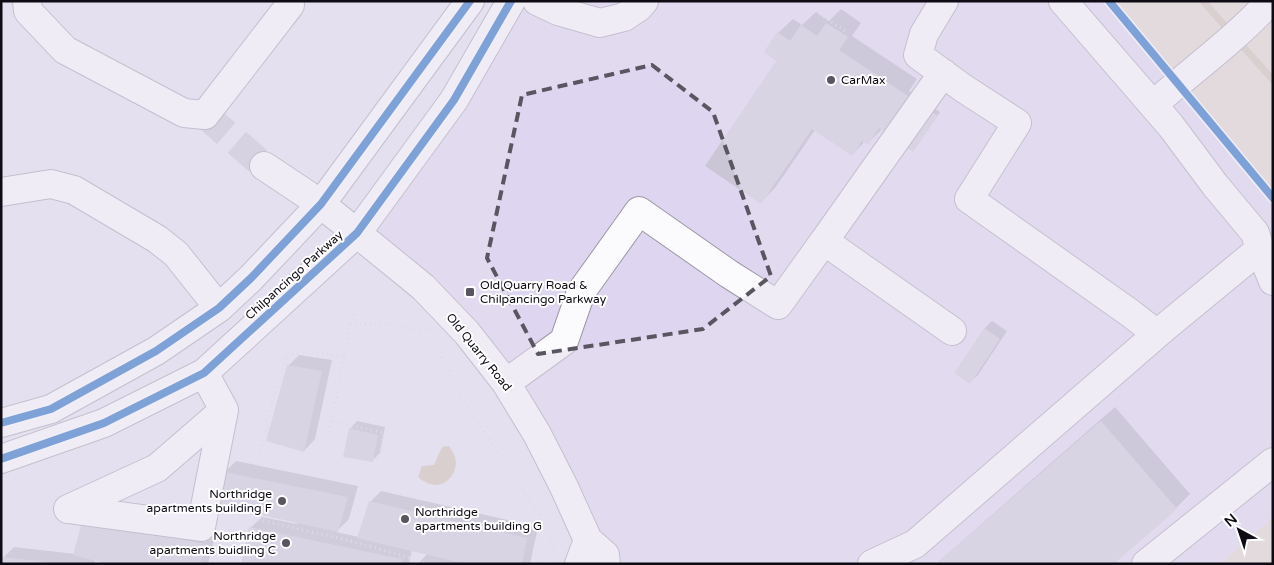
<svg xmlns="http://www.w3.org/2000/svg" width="1274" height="565" font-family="'Varela Round',sans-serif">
	<rect width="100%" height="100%" fill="#e5e0f0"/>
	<path fill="#ded6f0" d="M511 1H1109L1273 198V517L1220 564H606L506 383 357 233Z"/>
	<path fill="#e0d3c8" d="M1109 1H1270L1273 8V198Z
		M1273 517V564H1220Z"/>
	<path fill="#cabaa5" d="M449 446C451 449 454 453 455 457 459 469 449 485 436 485 429 485 423 481 418 477L422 466 434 465 442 447Z"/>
	<path fill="#0003" d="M841 9 861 23 852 36 917 79 909 91 940 112 916 147 882 129 868 143 865 141 852 155 815 130 775 188 761 202 778 60 766 52 778 33 793 19 802 25 816 12 829 21Z
		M992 321 1007 331 978 375 970 382 956 372 985 328Z
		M299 355 332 360 315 439 304 451 288 366Z
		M1115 407 1190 494 1176 508 1113 564H936Z
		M357 421 385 427 380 453 372 461 350 429Z
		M236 461 358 486 349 519 336 532 359 537 370 502 381 491 538 527 530 564H472L461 561V564H418L428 553 412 550 409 564H242L250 528 262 517 297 524V522L225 472Z
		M95 507 216 533 208 564H112L95 559V564H2L3 558 14 547 75 554Z"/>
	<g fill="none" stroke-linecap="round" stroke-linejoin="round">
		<path stroke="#cabaa5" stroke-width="7" d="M1203 1 1231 33
			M1238 41 1273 80"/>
	</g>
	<path fill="#cac6d5" d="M826 23 848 37 839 50 938 116 913 152 879 128 868 145 862 141 852 156 812 129 761 204 705 166 776 61 764 52 777 32 790 41 801 25 817 36Z
		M984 328 1000 339 970 384 954 373Z
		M287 365 322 371 304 452 266 441Z
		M1101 421 1177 509 1114 564H936Z
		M349 428 378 435 373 462 343 457Z
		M224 472 348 497 338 532 216 505Z
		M369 501 527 538 522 564H466L357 538Z
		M83 518 205 544 200 564H107L73 555Z
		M249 527 402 559 401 564H241Z
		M2 557 48 562V564H1Z"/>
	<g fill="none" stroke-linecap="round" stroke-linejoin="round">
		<path stroke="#c5c0cf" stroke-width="28" stroke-dasharray="28 14" stroke-linecap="butt" d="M205 115 264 166"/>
		<defs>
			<path id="minor" d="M27 1 28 11 65 50 184 113 205 115 290 5
				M537 1 558 11 600 23 624 17 639 7 644 1
				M944 1 924 34 918 55 963 88 1017 123 969 199 1130 313 1157 334
				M943 73 824 241 952 331
				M1153 105C1192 70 1235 40 1270 1
				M264 166 321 204 423 287 467 333 506 383 537 434 564 487 588 540 605 555 606 564
				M1 192 51 184 74 190 157 239 176 254 219 308
				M1260 249 1273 281
				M506 383 564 341 581 292 639 211 729 274 778 305 824 241
				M1 423 51 409 156 351 219 308 251 278 321 204 470 1
				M1 459 104 423 204 373 357 233 454 100 511 1
				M68 509 201 527 224 410 204 373
				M68 509 157 468 224 410
				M579 564 588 540
				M872 564 915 544 1164 328 1260 249 1255 233 1215 185 1171 126 1063 1
				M1146 564 1273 462"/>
		</defs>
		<use href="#minor" stroke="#9c98a4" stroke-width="30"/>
		<path stroke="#d7d5d9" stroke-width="3" stroke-dasharray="1 4" stroke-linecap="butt" d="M825 1 818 13 848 33
			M350 325 377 323 408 328 430 330
			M440 342 443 360 460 395 529 499 551 538 555 547 550 564
			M266 369C272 365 277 361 283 358 302 348 324 354 344 357
			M332 421 384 433 377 462
			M327 442 350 325 359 303 372 279
			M257 465 273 399 288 356
			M229 513 351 541 410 558
			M408 564 410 558 428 564
			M1214 564 1273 513"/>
		<use href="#minor" stroke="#fbfafd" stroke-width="28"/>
		<defs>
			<path id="cycleway" d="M1109 1 1273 198
				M1 423 51 409 156 351 219 308 251 278 321 204 470 1
				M1 459 104 423 204 373 357 233 454 100 511 1"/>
		</defs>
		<use href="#cycleway" stroke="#fff" stroke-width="11"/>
		<use href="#cycleway" stroke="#0057b8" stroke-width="8"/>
	</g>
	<path d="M0 0H1274V565H0ZM652 65 713 112 771 276 703 329 538 354 487 258 522 95Z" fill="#e5e0f0" fill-opacity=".55" fill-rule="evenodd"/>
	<path fill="none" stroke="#595661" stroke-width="4" stroke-dasharray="10 6" stroke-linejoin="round" d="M652 65 713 112 771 276 703 329 538 354 487 258 522 95Z"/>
	<g fill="#595661" stroke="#fff" stroke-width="2">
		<circle cx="831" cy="80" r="5"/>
		<rect x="465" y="287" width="10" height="10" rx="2.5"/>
		<circle cx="282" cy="501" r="5"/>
		<circle cx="405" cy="519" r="5"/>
		<circle cx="286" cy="543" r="5"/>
	</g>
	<g text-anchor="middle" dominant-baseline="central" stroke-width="4" stroke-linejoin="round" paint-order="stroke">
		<g font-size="12" fill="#0e0b14" stroke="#fff" text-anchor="start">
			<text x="841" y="80">CarMax</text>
			<text x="480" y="285">Old Quarry Road &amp;<tspan x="480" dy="14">Chilpancingo Parkway</tspan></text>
			<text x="272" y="494" text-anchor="end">Northridge<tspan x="272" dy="14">apartments building F</tspan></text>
			<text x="415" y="512">Northridge<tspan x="415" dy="14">apartments building G</tspan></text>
			<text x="276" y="536" text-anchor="end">Northridge<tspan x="276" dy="14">apartments buidling C</tspan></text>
		</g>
		<g font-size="12" fill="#0e0b14" stroke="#fff">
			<text transform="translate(294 275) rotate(-42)">Chilpancingo Parkway</text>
			<text transform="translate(479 352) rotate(51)">Old Quarry Road</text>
		</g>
	</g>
	<rect width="1274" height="565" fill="none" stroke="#0e0b14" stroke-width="5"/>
	<g transform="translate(1239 530) rotate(320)" stroke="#ffffff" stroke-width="4" paint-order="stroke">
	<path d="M0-4L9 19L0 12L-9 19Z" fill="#0e0b14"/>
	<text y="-8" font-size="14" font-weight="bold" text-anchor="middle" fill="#0e0b14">N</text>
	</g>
</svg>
